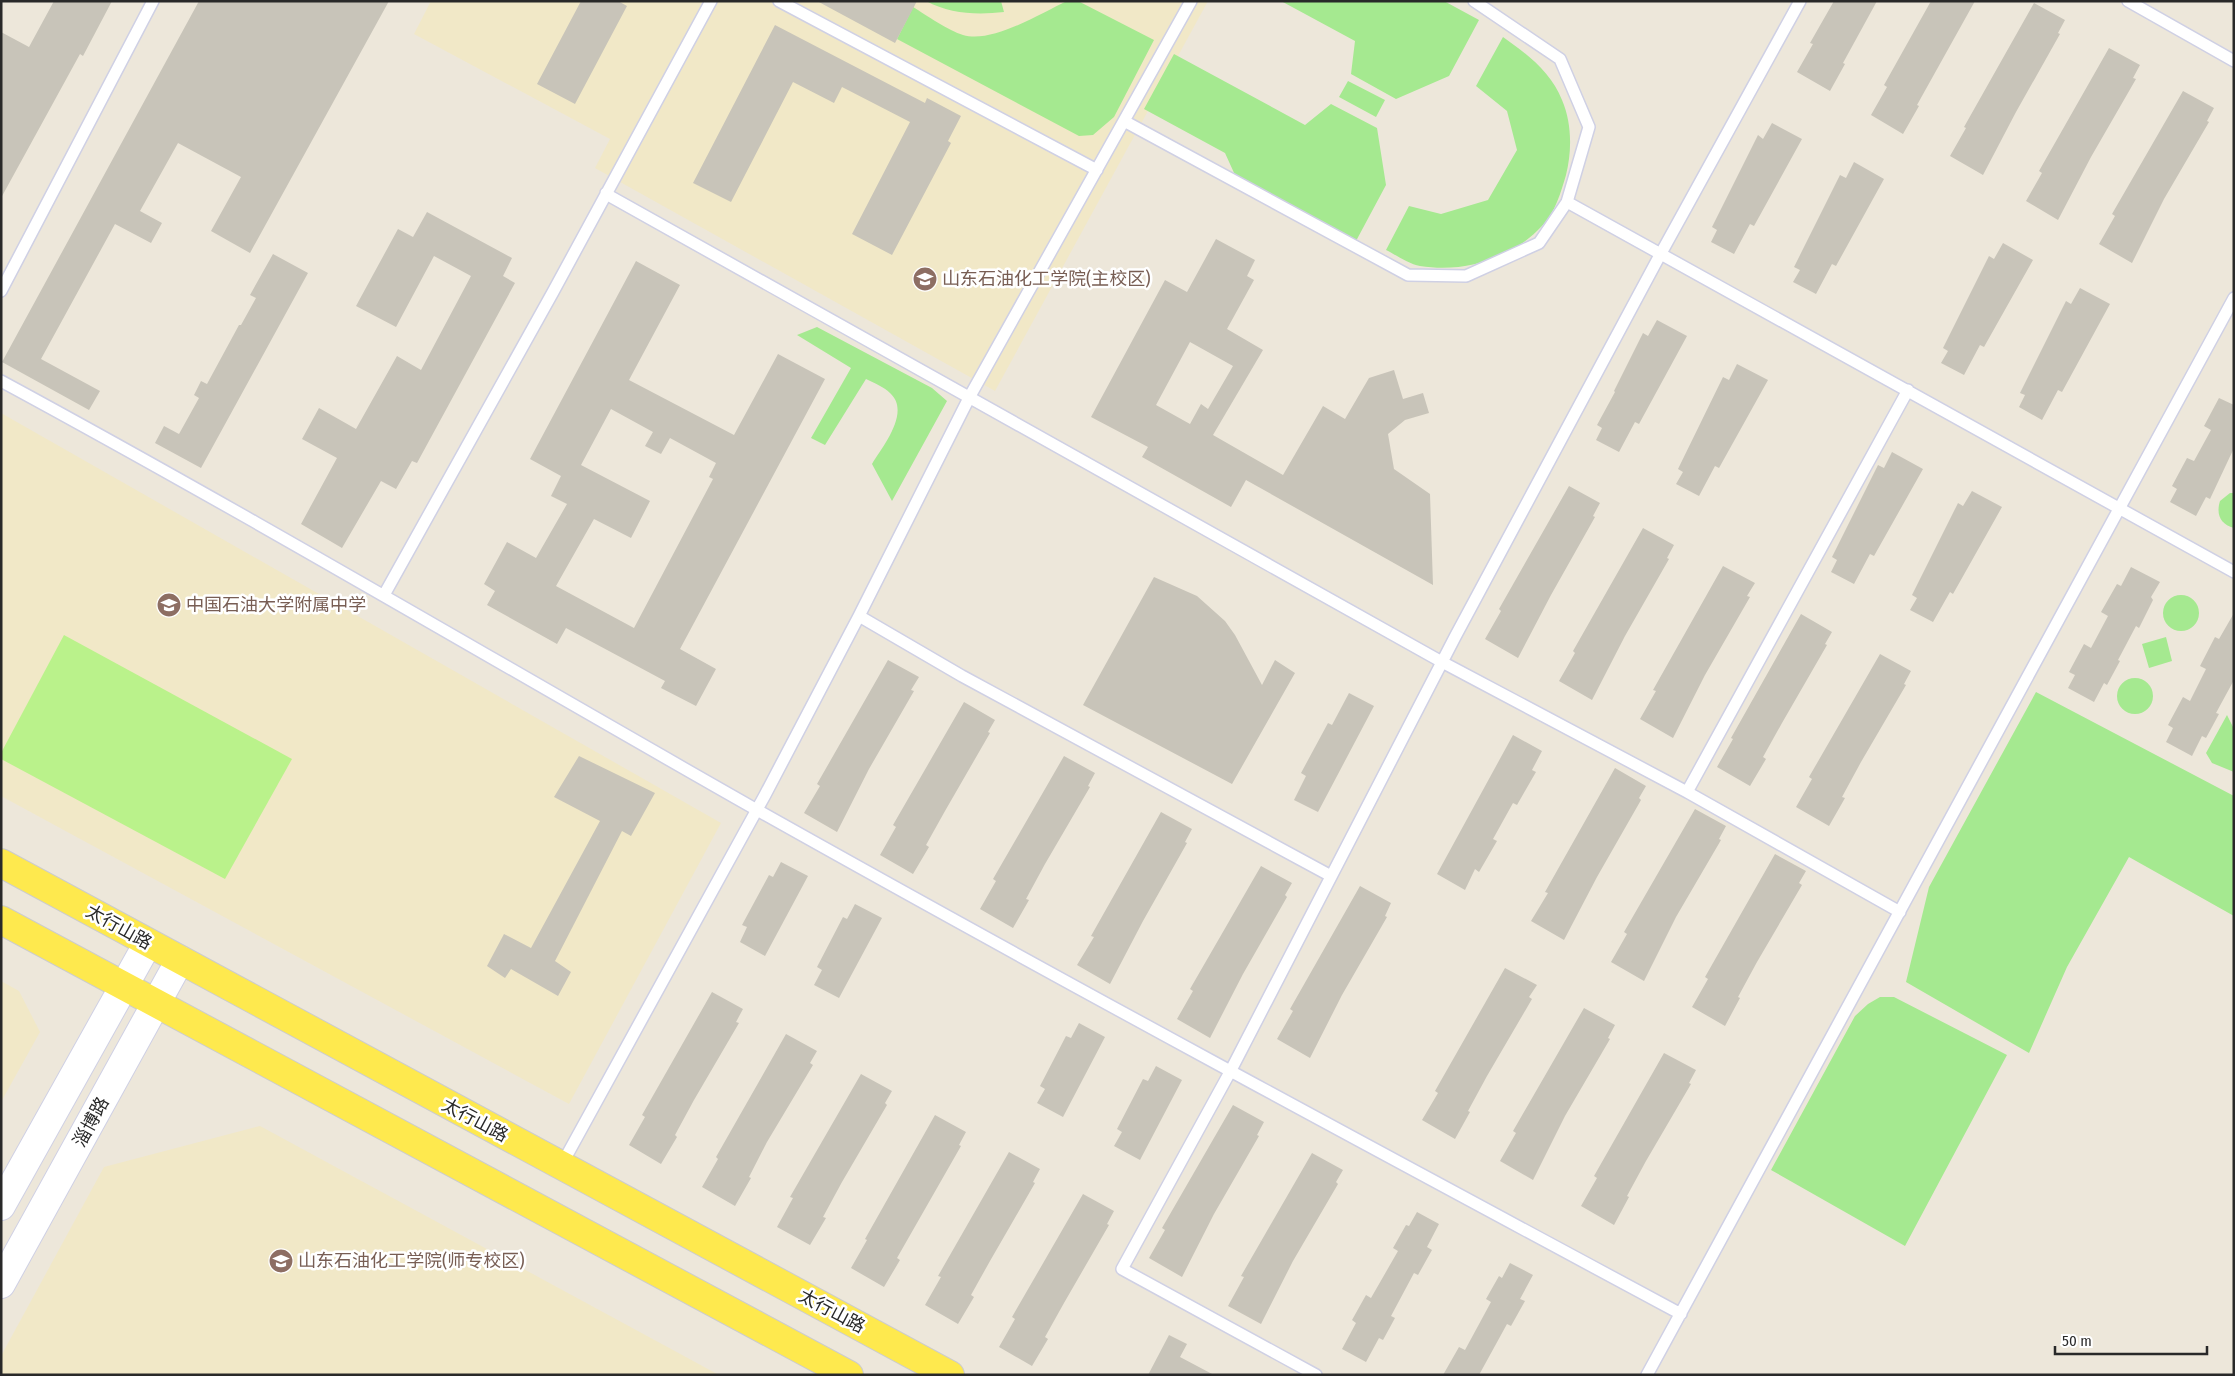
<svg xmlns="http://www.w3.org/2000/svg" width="2235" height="1376" font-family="'Fira Sans Condensed','Noto Sans SC',sans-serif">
	<rect width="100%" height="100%" fill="#ede7da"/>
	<path fill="#f1e8c7" d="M431 1H1208L995 391 595 168 610 139 414 34Z
		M1 413 721 823 569 1104 1 796Z
		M1 981 19 991 40 1032 1 1102Z
		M260 1126 719 1375H1V1356L104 1167Z"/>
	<path fill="#a5e990" d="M926 1H1001L1004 12C977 15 950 14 926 1Z
		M1067 1H1078L1154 40 1114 117 1093 135 1079 136 897 39 913 7C926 15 949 31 963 35 992 44 1041 13 1067 1Z
		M1281 1H1444L1479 20 1449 76 1396 99 1351 74 1355 41Z
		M1503 37C1527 54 1551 72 1562 100 1572 123 1572 151 1566 175 1561 192 1555 213 1542 226 1511 259 1465 273 1420 266 1409 264 1396 255 1386 250L1409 206 1441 214 1488 200 1517 150 1507 111 1476 86Z
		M1174 54 1305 125 1331 104 1377 128 1386 185 1356 241 1235 175 1225 153 1144 109Z
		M1348 81 1385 100 1376 117 1339 97Z
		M817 327 932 388 947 401 892 501 872 464C883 446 911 412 890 393 884 387 874 383 866 379L825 445 811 438 851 368 797 335Z
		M2230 493H2234V528C2220 524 2216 514 2220 501Z
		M2163 613a18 18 0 1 1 36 0a18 18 0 1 1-36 0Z
		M2166 637 2172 661 2149 668 2142 644Z
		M2117 696a18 18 0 1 1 36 0a18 18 0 1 1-36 0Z
		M2036 692 2234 796V916L2129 857 2067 967 2029 1053 1906 982 1929 887Z
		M2227 715 2234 729V772L2212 763 2206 753Z
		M1880 997H1894L2007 1055 1905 1246 1771 1170 1855 1016 1868 1004Z"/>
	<path fill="#baf28b" d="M64 635 292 759 225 879 1 759V753Z"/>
	<path fill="#c8c4b9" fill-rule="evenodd" d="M54 1H112L83 56 80 54 1 198V32L29 47Z
		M199 1H389L250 253 211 231 241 177 178 143 140 211 162 223 151 243 115 224 41 359 100 391 89 410 2 362Z
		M581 1H618L627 6 575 104 537 84Z
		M817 1H917L895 43Z
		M1834 1H1877L1843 63 1845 64 1830 91 1797 72 1813 44 1810 43Z
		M1931 1H1975L1917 105 1919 106 1903 134 1871 115 1887 87 1884 85Z
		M2034 3 2065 20 2058 33 2060 34 2016 112 1983 175 1950 156 1966 128 1964 127Z
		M775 25 925 103 927 98 961 116 948 141 951 143 892 255 852 234 910 122 842 87 834 103 793 82 731 202 693 183Z
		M2109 48 2140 65 2133 78 2136 79 2091 157 2058 220 2026 201 2042 173 2039 171Z
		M2183 91 2214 108 2207 121 2209 122 2164 199 2132 263 2099 244 2115 216 2112 214Z
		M1772 123 1802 139 1754 226 1750 224 1734 254 1711 242 1717 230 1712 227 1758 135 1763 139Z
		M1854 162 1884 179 1836 266 1832 264 1816 294 1793 282 1800 270 1794 267 1840 175 1846 178Z
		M427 212 512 258 503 276 515 283 417 463 412 461 396 489 381 481 342 548 301 524 337 458 302 439 319 408 356 429 397 356 421 370 471 276 434 256 396 327 356 306 398 229 413 237Z
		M1216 239 1255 260 1247 276 1254 280 1227 329 1263 350 1213 435 1283 475 1323 406 1345 419 1369 378 1394 370 1403 399 1423 393 1429 413 1405 420 1388 434 1394 469 1430 494 1433 585 1246 480 1231 507 1142 457 1148 447 1091 417 1165 280 1187 292ZM1190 342 1233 366 1208 409 1201 404 1190 424 1156 405Z
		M2003 243 2033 260 1984 347 1980 345 1964 375 1941 363 1948 351 1943 348 1989 256 1994 259Z
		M273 254 308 273 201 468 155 443 164 426 179 434 199 398 194 395 201 381 207 384 239 325H241L256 298 250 295Z
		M636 261 680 285 629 380 734 435 778 354 825 379 680 649 716 669 696 706 661 688 665 681 566 628 557 644 487 605 495 591 484 584 507 542 536 558 567 504 551 496 561 476 530 459ZM611 409 653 432 645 446 661 454 670 438 716 463 709 477 713 479 634 628 556 586 594 519 631 538 650 501 581 465Z
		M2080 288 2110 304 2062 392 2058 390 2042 420 2019 407 2025 395 2020 393 2066 301 2071 304Z
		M1657 320 1687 336 1639 424 1635 422 1619 452 1596 440 1602 428 1597 425 1615 392 1614 391 1643 333 1648 336Z
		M1737 364 1768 380 1719 468 1715 466 1699 496 1676 484 1683 472 1678 469 1723 377 1729 380Z
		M2219 398 2234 405V448L2210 499 2206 497 2196 516 2170 502 2177 489 2172 486 2187 458 2194 461 2211 430 2204 426Z
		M1892 452 1923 469 1874 556 1870 554 1854 584 1831 572 1837 560 1832 557 1878 465 1884 468Z
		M1569 486 1600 503 1593 516 1595 517 1551 595 1518 658 1485 639 1501 611 1499 609Z
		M1972 491 2002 507 1953 594 1950 592 1933 622 1910 610 1917 598 1912 595 1958 503 1963 506Z
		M1643 528 1674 545 1667 558 1669 559 1625 636 1592 700 1559 681 1575 653 1573 651Z
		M1723 566 1755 583 1747 596 1750 597 1705 675 1673 738 1640 719 1656 691 1653 690Z
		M2131 567 2160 582 2151 597 2153 600 2139 628 2136 626 2118 660 2120 661 2107 685 2104 683 2094 702 2068 688 2075 675 2069 672 2084 644 2091 648 2108 616 2101 612 2117 584 2121 586Z
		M1154 577 1197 596 1225 621 1235 635 1262 685 1275 660 1295 673 1232 784 1083 705Z
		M2234 613V680L2216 713 2219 714 2206 738 2202 736 2192 756 2166 742 2173 728 2168 725 2183 697 2190 701 2206 669 2200 666 2215 637 2219 639Z
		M1801 614 1832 632 1825 644 1827 645 1782 723 1763 757 1766 759 1750 786 1717 767 1733 739 1731 738Z
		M1880 654 1911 671 1904 684 1906 685 1861 762 1842 797 1845 798 1829 826 1796 807 1812 779 1809 777Z
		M888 660 919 677 911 690 914 691 869 769 837 832 804 813 820 786 817 784Z
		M1349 693 1374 706 1318 812 1294 800 1306 776 1301 773 1328 723 1332 725Z
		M964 702 995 720 988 732 990 733 945 811 926 845 929 847 913 874 880 855 896 827 893 825Z
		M1513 735 1542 751 1532 770 1536 772 1517 805 1513 803 1493 839 1497 841 1479 872 1475 869 1465 890 1437 874Z
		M579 756 655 793 631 836 622 831 555 961 571 972 558 996 511 969 505 978 487 966 504 934 531 948 600 821 554 797Z
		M1064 756 1095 773 1088 786 1090 787 1045 864 1026 899 1029 900 1013 928 980 909 996 881 993 879Z
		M1615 768 1646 786 1639 798 1641 800 1597 877 1564 940 1531 921 1548 893 1545 892Z
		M1695 809 1726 826 1719 839 1721 840 1676 917 1644 981 1611 962 1627 934 1624 932Z
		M1161 812 1192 829 1185 842 1187 843 1143 921 1110 984 1077 965 1094 937 1091 936Z
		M1775 854 1806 871 1799 883 1802 885 1757 962 1738 997 1740 998 1725 1026 1692 1007 1708 979 1705 977Z
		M781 862 808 876 765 956 740 942 747 927 742 925 769 875 773 877Z
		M1261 866 1292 883 1285 895 1287 897 1243 974 1210 1038 1177 1019 1193 991 1190 989Z
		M1360 886 1391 903 1385 916 1387 917 1342 995 1310 1058 1277 1039 1293 1011 1290 1009Z
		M855 904 882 918 839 998 814 985 822 970 817 967 843 917 847 919Z
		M1505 968 1537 985 1529 997 1532 999 1487 1076 1468 1111 1470 1112 1455 1139 1422 1120 1438 1093 1435 1091Z
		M712 992 743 1009 736 1022 739 1023 694 1100 675 1135 677 1137 661 1164 629 1145 645 1117 642 1115Z
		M1584 1008 1615 1025 1608 1038 1610 1039 1565 1116 1533 1180 1500 1161 1516 1133 1513 1131Z
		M1079 1023 1105 1037 1063 1117 1037 1103 1045 1089 1040 1086 1066 1036 1071 1038Z
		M786 1034 817 1051 810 1063 813 1065 767 1142 749 1177 751 1178 735 1206 702 1187 718 1159 716 1157Z
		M1664 1053 1696 1070 1689 1083 1691 1084 1646 1161 1627 1196 1629 1197 1614 1225 1581 1206 1597 1178 1594 1176Z
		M1156 1066 1182 1080 1140 1160 1114 1146 1122 1132 1117 1129 1143 1079 1148 1081Z
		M861 1074 892 1091 885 1103 887 1105 842 1182 823 1217 826 1218 810 1245 777 1227 793 1198 790 1197Z
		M1233 1105 1264 1122 1257 1135 1259 1136 1214 1214 1182 1277 1149 1258 1165 1230 1162 1228Z
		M935 1115 966 1132 959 1145 961 1146 897 1258 900 1260 884 1287 851 1268 867 1240 865 1239Z
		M1009 1152 1040 1169 1033 1182 1035 1183 990 1261 971 1295 974 1297 958 1324 925 1305 941 1277 938 1276Z
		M1312 1153 1343 1170 1336 1182 1338 1184 1293 1261 1261 1324 1228 1306 1244 1277 1241 1276Z
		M1083 1194 1114 1211 1107 1224 1109 1225 1064 1303 1045 1337 1048 1339 1032 1366 999 1347 1015 1319 1012 1317Z
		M1417 1212 1439 1224 1427 1247 1432 1250 1418 1275 1414 1273 1391 1316 1395 1318 1383 1340 1379 1338 1366 1362 1342 1349 1356 1323 1352 1320 1366 1295 1371 1298 1398 1251 1393 1248 1406 1225 1409 1226Z
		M1510 1263 1533 1275 1520 1299 1525 1301 1511 1326 1507 1324 1479 1375H1443L1459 1347 1465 1350 1491 1302 1486 1299 1499 1276 1502 1278Z
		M1169 1335 1187 1344 1180 1357 1214 1375H1148Z"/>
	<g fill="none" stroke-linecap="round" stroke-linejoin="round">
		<defs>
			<path id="service" d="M779 1 1097 170
				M2128 1 2234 61
				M1124 121 1408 275 1466 276 1539 243 1567 202 1589 127 1560 59 1474 1
				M606 193V194L1442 662 1687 792 1900 912
				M1567 202 2234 572
				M1 291 153 1
				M1 381C256 519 505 667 757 810 1063 982 1372 1148 1681 1314
				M384 595 553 292 711 1
				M859 616 962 676 1331 876
				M1687 792 1908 390
				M561 1166 765 795 859 616 970 396 1191 1
				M1316 1375 1122 1269 1230 1072 1455 637 1660 255 1800 1
				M1647 1375 2234 298"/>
			<path id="secondary" d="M1 1206 148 943
				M1 1284 180 960"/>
			<path id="primary" d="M1 863 950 1375
				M1 920 849 1375"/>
		</defs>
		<use href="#service" stroke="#cfd0e4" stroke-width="14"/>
		<use href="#secondary" stroke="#cfd0e4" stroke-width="30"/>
		<use href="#primary" stroke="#ccc" stroke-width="30"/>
		<use href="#service" stroke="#fff" stroke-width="11"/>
		<use href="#secondary" stroke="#fff" stroke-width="28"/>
		<use href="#primary" stroke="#fee94e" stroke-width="28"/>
	</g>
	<defs>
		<symbol id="university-disc" viewBox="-11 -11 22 22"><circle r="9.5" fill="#8d6e63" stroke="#fff"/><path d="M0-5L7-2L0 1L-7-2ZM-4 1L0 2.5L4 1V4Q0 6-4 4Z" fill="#fff"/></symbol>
		<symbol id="school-disc" viewBox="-11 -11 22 22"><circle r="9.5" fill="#8d6e63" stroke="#fff"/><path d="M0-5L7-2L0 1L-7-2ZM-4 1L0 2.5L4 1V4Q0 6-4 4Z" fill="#fff"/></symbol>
	</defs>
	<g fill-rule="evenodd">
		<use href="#university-disc" x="911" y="265" width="28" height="28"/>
		<use href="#school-disc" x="155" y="591" width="28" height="28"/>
		<use href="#university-disc" x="267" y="1247" width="28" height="28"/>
	</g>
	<g text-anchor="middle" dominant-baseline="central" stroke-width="5" stroke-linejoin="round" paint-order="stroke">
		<g font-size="18" fill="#785e54" stroke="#fff" text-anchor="start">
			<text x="942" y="279">山东石油化工学院(主校区)</text>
			<text x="186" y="605">中国石油大学附属中学</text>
			<text x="298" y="1261">山东石油化工学院(师专校区)</text>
		</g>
		<g font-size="18" fill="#292929" stroke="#fff">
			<text transform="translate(119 927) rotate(29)">太行山路</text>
			<text transform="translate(475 1120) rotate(28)">太行山路</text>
			<text transform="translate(91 1122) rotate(-61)">淄博路</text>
			<text transform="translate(832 1311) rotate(28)">太行山路</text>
		</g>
	</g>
	<rect width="2235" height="1376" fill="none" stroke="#292929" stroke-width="5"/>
	<path d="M2055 1346v8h152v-8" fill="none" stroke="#292929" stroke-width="2.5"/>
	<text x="2062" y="1346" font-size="15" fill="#292929" stroke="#ffffff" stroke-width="4" paint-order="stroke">50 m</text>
</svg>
